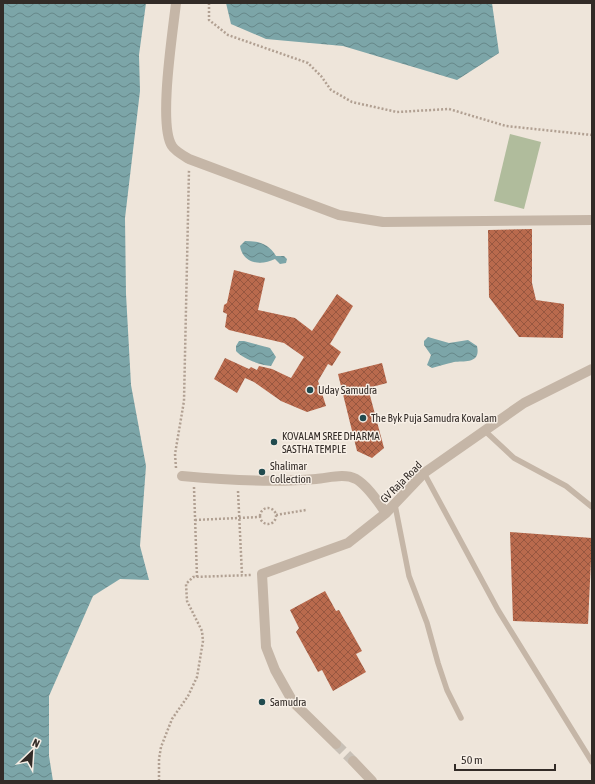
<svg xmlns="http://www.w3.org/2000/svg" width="595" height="784" font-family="'Asap Condensed',sans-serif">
	<defs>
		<pattern id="water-waves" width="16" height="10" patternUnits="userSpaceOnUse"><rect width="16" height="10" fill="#7ca5a8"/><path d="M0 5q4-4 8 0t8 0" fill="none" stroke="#668789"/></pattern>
		<pattern id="building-cross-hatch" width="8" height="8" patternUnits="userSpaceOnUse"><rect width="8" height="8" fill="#b96a4d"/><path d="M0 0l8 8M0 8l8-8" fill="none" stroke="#975740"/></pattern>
	</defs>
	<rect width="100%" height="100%" fill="#eee5da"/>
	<path fill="#b0bc9c" d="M510 134 541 142 524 209 494 201Z"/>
	<path fill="url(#water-waves)" d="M3 3H146L139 55 140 91 125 218 126 294 131 385 146 466 140 546 149 580 120 579 93 596 49 696V756L53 781H3Z
		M226 3H492L499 53 457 80 343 46 266 39 231 24Z
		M245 241C259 241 269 244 276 256H284L287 259 286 263 280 264 275 259C261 266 243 264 240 246Z
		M428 337 449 343 468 340 477 346C481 364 465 361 454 362 446 364 439 366 432 368L427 365 431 355 424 345V341Z
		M239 341H244L270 348 276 357 271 366C260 365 243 359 236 351V346Z"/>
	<path fill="url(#building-cross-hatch)" d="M532 229V283L536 300 564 304 563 338 519 337 489 297 488 230Z
		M234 270 265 278 258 310 295 318 312 331 337 294 353 306 330 344 341 352 332 366 328 364 318 381 326 406 307 412 281 401 254 382 245 378 237 393 214 379 225 358 249 369 251 367 257 370 259 366 272 369 291 378 304 357 284 343 229 330 225 327 227 314 223 312 224 305 227 303Z
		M382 363 387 383 368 388 384 448 372 458 357 451 338 374Z
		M510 532 592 538 588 624 513 621Z
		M325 591 336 611 339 610 362 651 356 654 366 672 333 691 322 670 318 672 296 632 299 628 290 610Z"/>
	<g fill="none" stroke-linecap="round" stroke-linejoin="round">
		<path stroke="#c8c0b6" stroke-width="10" stroke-dasharray="10 5" stroke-linecap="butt" d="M336 744 353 761"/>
		<path stroke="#b1a092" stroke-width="2.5" stroke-dasharray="2 2" stroke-linecap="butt" d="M209 3V20L228 35 308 63 321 76 331 90 352 102 397 112 449 109 506 126 592 135
			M176 468 175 454 184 401 189 170
			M194 487 197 577
			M238 491 242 575
			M260 516a8 8 0 1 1 16 0a8 8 0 1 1-16 0Z
			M276 515 306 510
			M195 520 259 517
			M159 781V759L161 747 172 719 188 696 197 677 203 641 202 631 187 601 186 584 193 577 252 575"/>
		<path stroke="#c5b6a7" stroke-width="5.5" d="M485 431 514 458 566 486 592 507
			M424 473 498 610 592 762
			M395 505 409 576 427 623 438 663 447 690 461 718"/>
		<path stroke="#c5b6a7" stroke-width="10" d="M176 3C173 31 158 125 172 146 175 151 184 156 189 159L339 215 383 222 592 220
			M182 476C226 480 272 483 316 479 329 478 344 473 356 479 368 486 378 502 386 513
			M336 744 293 702 275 670 266 647 262 574 348 543 386 513 424 473 524 403 592 369
			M353 761 372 781"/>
	</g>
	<g fill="#214b4f" stroke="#f7efe6" stroke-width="1.5">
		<circle cx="310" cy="390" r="4"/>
		<circle cx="363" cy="418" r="4"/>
		<circle cx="274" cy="442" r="4"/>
		<circle cx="262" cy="472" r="4"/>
		<circle cx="262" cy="702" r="4"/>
	</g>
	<g text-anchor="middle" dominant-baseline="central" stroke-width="3" stroke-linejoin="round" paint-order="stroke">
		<g font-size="11" fill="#322b27" stroke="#f7efe6" text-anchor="start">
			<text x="318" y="390">Uday Samudra</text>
			<text x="371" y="418">The Byk Puja Samudra Kovalam</text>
			<text x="282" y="436">KOVALAM SREE DHARMA<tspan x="282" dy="13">SASTHA TEMPLE</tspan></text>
			<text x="270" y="466">Shalimar<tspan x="270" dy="13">Collection</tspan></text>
			<text x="270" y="702">Samudra</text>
		</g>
		<g font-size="11" fill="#322b27" stroke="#f7efe6">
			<text transform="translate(401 482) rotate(-45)">GV Raja Road</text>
		</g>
	</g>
	<rect width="595" height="784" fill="none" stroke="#322b27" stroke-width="8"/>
	<g transform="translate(32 752) rotate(25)" stroke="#f7efe6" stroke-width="3" paint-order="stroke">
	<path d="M0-3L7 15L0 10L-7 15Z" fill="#322b27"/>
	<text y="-6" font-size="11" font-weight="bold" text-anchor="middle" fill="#322b27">N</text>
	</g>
	<path d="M455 764v6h100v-6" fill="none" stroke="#322b27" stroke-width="2"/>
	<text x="461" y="764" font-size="12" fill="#322b27" stroke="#f7efe6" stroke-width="3" paint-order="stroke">50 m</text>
</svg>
